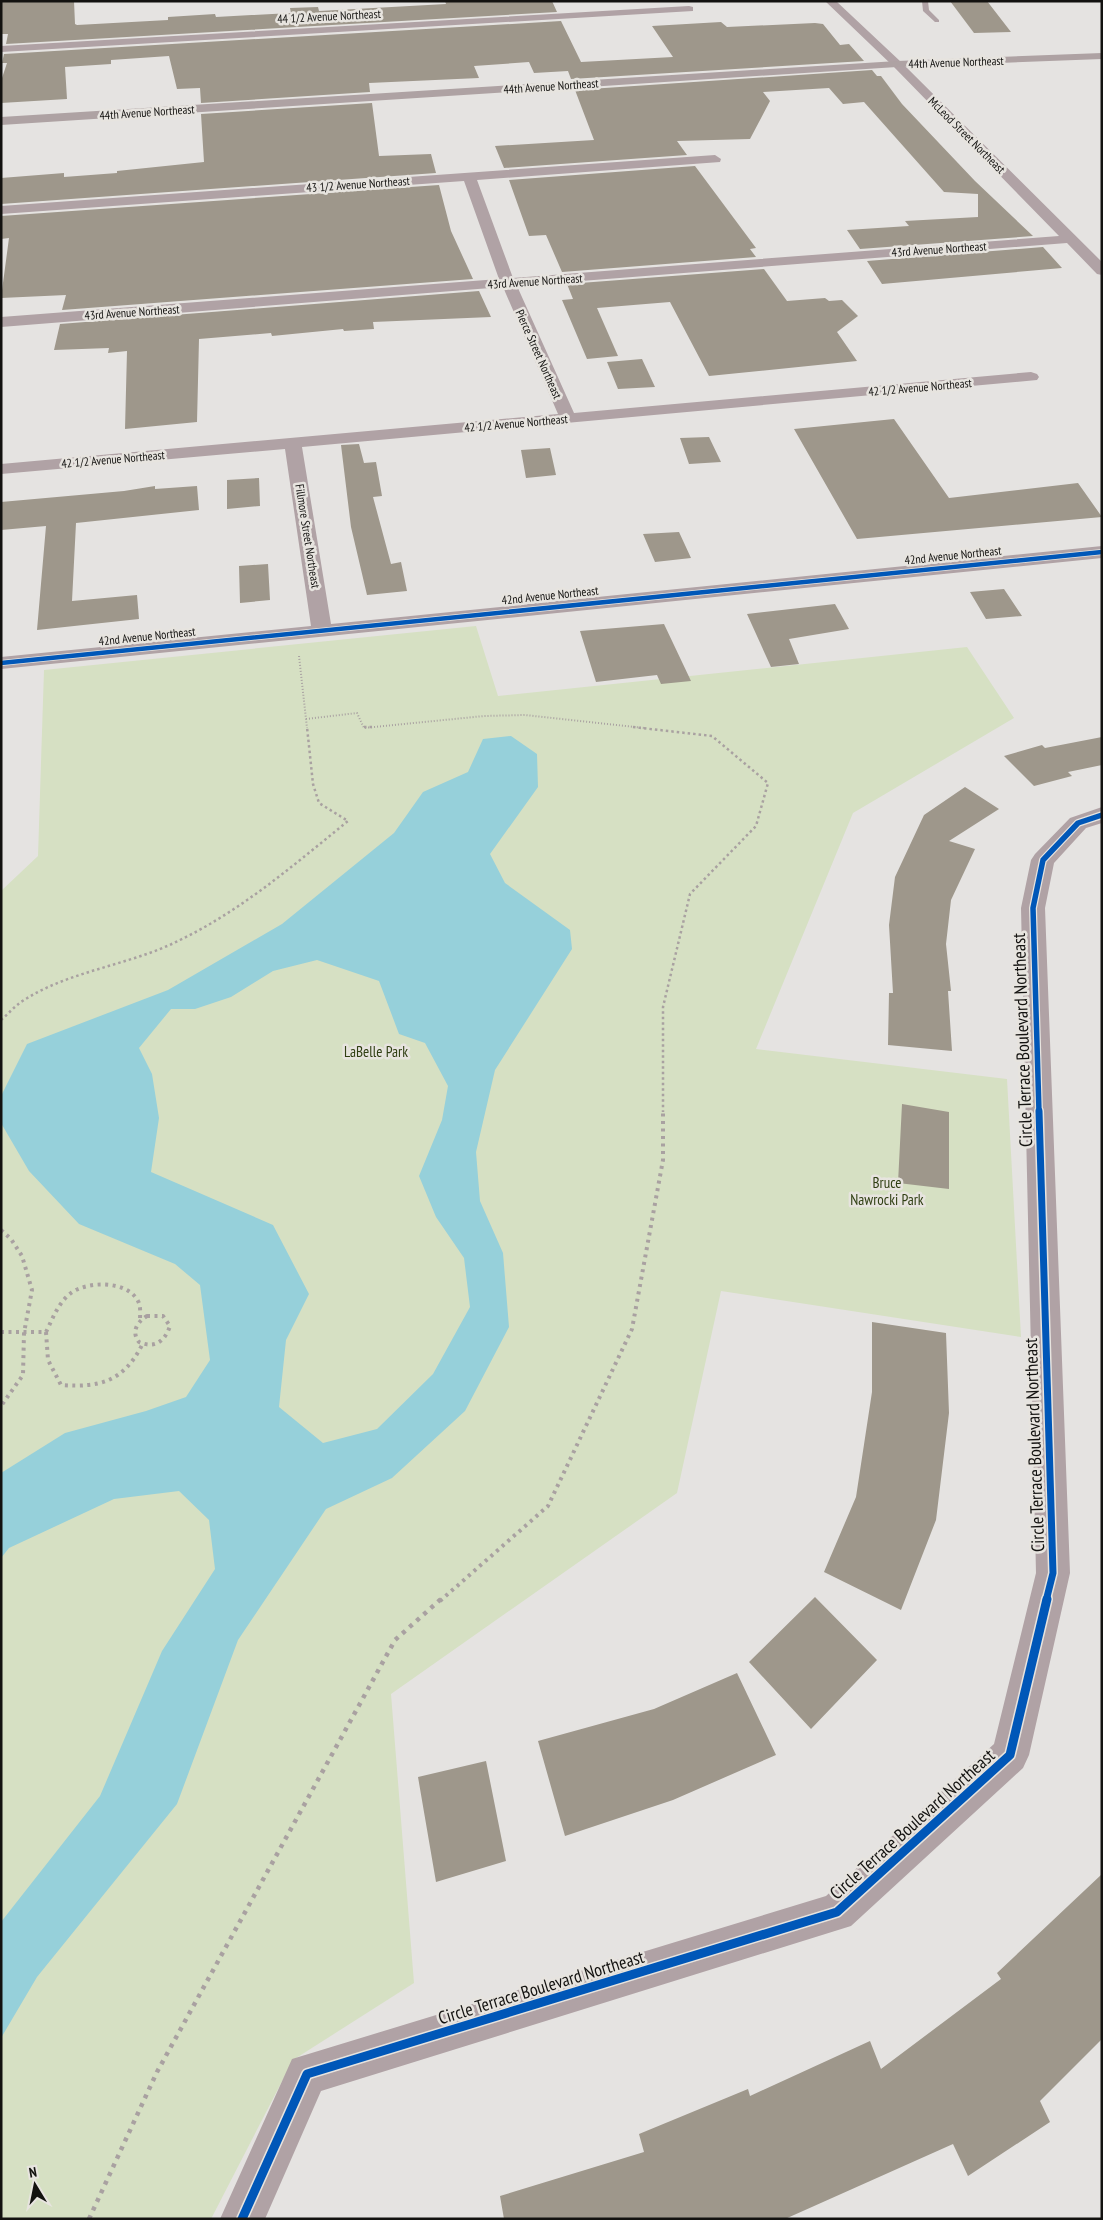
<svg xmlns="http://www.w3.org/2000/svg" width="1103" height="2220" font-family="'PT Sans Narrow',sans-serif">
	<rect width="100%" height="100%" fill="#e5e3e1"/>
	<path fill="#d6e0c3" d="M476 626 498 696 967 647 1014 718 853 813 756 1049 1007 1079 1021 1337 721 1291 677 1493 391 1694 414 1983 293 2060 211 2219H1V891L38 856 44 670Z"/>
	<path fill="#96d0da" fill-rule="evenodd" d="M511 736 537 754 538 787 490 854 505 883 570 930 572 949 495 1070 476 1152 480 1201 503 1253 509 1327 465 1411 392 1478 326 1509 238 1640 177 1804 37 1977 1 2038V1922L100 1796 162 1651 215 1569 209 1520 179 1491 114 1499 9 1548 1 1558V1473L65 1433 146 1411 186 1397 210 1360 200 1285 175 1264 79 1224 29 1171 1 1123V1096L27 1044 168 990 282 924 394 833 423 792 468 772 483 739ZM317 960 379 981 399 1034 425 1043 448 1086 442 1120 419 1176 436 1217 464 1258 470 1307 433 1374 377 1429 323 1443 279 1407 286 1340 309 1294 273 1225 151 1172 159 1118 152 1074 139 1048 171 1009H195L231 997 273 971Z"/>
	<path fill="#9e978b" d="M1 1H74L75 24 77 25 168 20V17L215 14 216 17 291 13 290 8 318 7 319 11 446 4 445 1H552L557 12 6 44 8 34H1Z
		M950 1H987L1011 32 974 33Z
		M561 21 581 62 673 57 652 26 721 22 727 27 815 23 823 24 840 45 849 44 864 61 571 79 568 71 534 73 529 62 474 66 479 78 369 83 370 92 201 103 200 88 177 89 169 56 111 60V64L65 67 67 99 1 103V81L7 63H2L4 54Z
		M872 70 877 76H881L902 104 975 181 1033 236 860 249 847 230 909 226 905 221 978 217V194L944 192 864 102 843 104 829 88 763 92 770 101 750 139 677 141 687 155 504 168 495 146 594 140 575 90Z
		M372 103 379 156 431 154 436 173 1 204V178L64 173V177L117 173V171L204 162 201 114Z
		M695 166 756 248 750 249 756 257 562 272 546 235 529 236 509 180Z
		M439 185 451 231 473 279 62 310 66 295 1 298 9 238 1 239V216Z
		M1043 247 1062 268 882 284 867 261Z
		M764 269 787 301 825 298 829 301 842 300 858 316 837 332 857 361 709 376 670 302 597 308 618 356 587 359 562 300 573 299 567 284Z
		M479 291 491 317 373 322 374 329 344 331 343 329 272 336 271 333 199 339 197 422 125 429 127 351 108 353 109 348 54 350 60 324Z
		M642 359 655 387 618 389 607 362Z
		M894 419 949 498 1078 483 1102 517 857 539 794 429Z
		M709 437 721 462 689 464 680 438Z
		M359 444 364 463 376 462 382 496 373 497 391 564 401 562 407 591 367 595 351 527 341 445Z
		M550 448 556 475 526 478 521 450Z
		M259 478 260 506 227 509V480Z
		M155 486V489L197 486 199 510 76 523 72 601 137 595 139 619 37 630 46 526 1 530V502L124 491Z
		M679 532 691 558 655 562 643 534Z
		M268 564 270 600 240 603 239 566Z
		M1004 589 1022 616 986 619 970 592Z
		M835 604 849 629 789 639 799 664 771 667 747 614Z
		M664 624 691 681 661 684 657 675 596 682 580 631Z
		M1102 737V765L1068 772 1072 776 1034 786 1004 756 1042 745 1045 748Z
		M965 787 999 809 949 841 975 849 951 900 946 944 951 991H948L952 1051 888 1045 889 993H893L889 925 895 877 924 815Z
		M902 1104 949 1112V1189L898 1183Z
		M872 1322 946 1333 949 1413 936 1520 901 1610 824 1572 856 1497 872 1392Z
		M815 1597 877 1660 811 1729 749 1662Z
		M737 1673 776 1755 673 1800 565 1836 538 1741 654 1709Z
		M486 1761 506 1861 436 1882 418 1777Z
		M1102 1874V2039L1040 2101 1050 2122 968 2176 953 2144 785 2219H504L500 2196 644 2152 639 2134 748 2089 750 2096 870 2041 881 2069 1001 1979 997 1973Z"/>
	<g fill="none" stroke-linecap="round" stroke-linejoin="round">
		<path stroke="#a9a1a1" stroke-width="2" stroke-dasharray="1 2" stroke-linecap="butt" d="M299 656 307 728
			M306 719 357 713 364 728 484 716 525 715 644 728"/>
		<path stroke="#a9a1a1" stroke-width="2.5" stroke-dasharray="2.5 3" stroke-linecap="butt" d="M364 727H373
			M633 727 712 736 768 783 756 826 690 894 663 1007V1112
			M1 1020C8 1014 14 1007 21 1002 69 970 129 966 180 940 242 910 295 864 348 821L319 803 313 784 307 727"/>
		<path stroke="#a9a1a1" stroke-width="4" stroke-dasharray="3 4.5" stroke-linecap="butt" d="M1 1230 11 1239 22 1256 32 1290 24 1333 23 1375 1 1406
			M147 1316H163L170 1326C165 1341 155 1349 139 1342 131 1332 137 1322 147 1316Z
			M1 1332H46C53 1318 58 1303 71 1293 87 1281 127 1280 138 1301 141 1306 140 1314 140 1320
			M46 1332 48 1360 61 1385C100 1388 124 1381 142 1345
			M440 1601 548 1506 632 1329 663 1160V1111"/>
		<path stroke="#a9a1a1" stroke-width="4.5" stroke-dasharray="4 5.5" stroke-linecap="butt" d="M89 2219 157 2072 395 1640 441 1599"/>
		<path fill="#b0a2a5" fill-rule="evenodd" d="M922 1H928L929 10 939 20V22H935L923 11Z"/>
		<path fill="#b0a2a5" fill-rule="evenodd" d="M825 1H836L901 62 1102 262V275L1097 274 1067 243 517 286 574 413 1031 372 1037 374 1039 377 1037 380 302 447 331 624 1102 546V558L1 669V657L311 626 285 449 1 474V464L558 414 503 287 1 327V317L499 279 464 181 1 214V206L715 155 721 159 720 162 477 180 513 278 1059 236 893 66Z
			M689 6 693 7V11L1 52V46Z
			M1102 807V823L1086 828 1054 863 1045 908 1070 1573 1029 1755 1023 1768 851 1926 321 2091 265 2219H220L292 2059 826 1896 994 1744 1036 1573 1021 908 1031 860 1035 854 1070 818Z"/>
		<path fill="#aea2a3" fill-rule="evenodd" d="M1102 53V59L897 67 1 125V117L897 61Z"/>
		<defs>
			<path id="cycleway-far3" d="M1 663 1102 552"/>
			<path id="cycleway-far2" d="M1039 1112 1033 908 1043 860 1078 823 1102 815"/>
			<path id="cycleway-far1" d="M1039 1111 1053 1573 1046 1601"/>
			<path id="cycleway" d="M242 2219 307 2074 837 1912 1010 1755 1047 1599"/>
		</defs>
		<use href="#cycleway-far3" stroke="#e7e4df" stroke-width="6"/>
		<use href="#cycleway-far2" stroke="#e7e4df" stroke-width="8"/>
		<use href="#cycleway-far1" stroke="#e7e4df" stroke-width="10"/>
		<use href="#cycleway" stroke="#e7e4df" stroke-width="12"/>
		<use href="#cycleway-far3" stroke="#0057b8" stroke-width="4.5"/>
		<use href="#cycleway-far2" stroke="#0057b8" stroke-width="5.5"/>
		<use href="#cycleway-far1" stroke="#0057b8" stroke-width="7"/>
		<use href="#cycleway" stroke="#0057b8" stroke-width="9"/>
	</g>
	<g text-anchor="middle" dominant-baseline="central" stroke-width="5" stroke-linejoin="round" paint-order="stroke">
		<g font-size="12" fill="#131210" stroke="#e7e4df">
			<text transform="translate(329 16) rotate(-3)">44 1/2 Avenue Northeast</text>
			<text transform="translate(956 62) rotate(-2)">44th Avenue Northeast</text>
			<text transform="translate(551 86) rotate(-4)">44th Avenue Northeast</text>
			<text transform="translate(147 112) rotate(-4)">44th Avenue Northeast</text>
			<text transform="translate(967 135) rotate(45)">McLeod Street Northeast</text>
			<text transform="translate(358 184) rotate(-4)">43 1/2 Avenue Northeast</text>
			<text transform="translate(939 249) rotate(-4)">43rd Avenue Northeast</text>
			<text transform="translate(535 281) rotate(-4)">43rd Avenue Northeast</text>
			<text transform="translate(132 312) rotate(-4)">43rd Avenue Northeast</text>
			<text transform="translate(539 354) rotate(66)">Pierce Street Northeast</text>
			<text transform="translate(920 387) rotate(-5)">42 1/2 Avenue Northeast</text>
			<text transform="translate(516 423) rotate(-5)">42 1/2 Avenue Northeast</text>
			<text transform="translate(113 459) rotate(-5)">42 1/2 Avenue Northeast</text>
			<text transform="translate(308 536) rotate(81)">Fillmore Street Northeast</text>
			<text transform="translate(953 555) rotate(-6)">42nd Avenue Northeast</text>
			<text transform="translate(550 595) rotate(-6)">42nd Avenue Northeast</text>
			<text transform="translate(147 636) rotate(-6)">42nd Avenue Northeast</text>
		</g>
		<g font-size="15" fill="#303f13" stroke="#e7e4df">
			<text x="376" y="1051">LaBelle Park</text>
			<text x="887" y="1182">Bruce<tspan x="887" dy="17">Nawrocki Park</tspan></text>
		</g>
		<g font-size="18" fill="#131210" stroke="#e7e4df">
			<text transform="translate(1022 1040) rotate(-92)">Circle Terrace Boulevard Northeast</text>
			<text transform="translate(1034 1445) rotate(-92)">Circle Terrace Boulevard Northeast</text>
			<text transform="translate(912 1824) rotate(-42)">Circle Terrace Boulevard Northeast</text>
			<text transform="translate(541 1987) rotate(-17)">Circle Terrace Boulevard Northeast</text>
		</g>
	</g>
	<rect width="1103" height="2220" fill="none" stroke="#131210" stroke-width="5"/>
	<g transform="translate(35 2185) rotate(350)" stroke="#e7e4df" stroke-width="4" paint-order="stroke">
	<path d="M0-4L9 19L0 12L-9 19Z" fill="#131210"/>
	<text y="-8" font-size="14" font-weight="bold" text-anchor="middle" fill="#131210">N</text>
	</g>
</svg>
